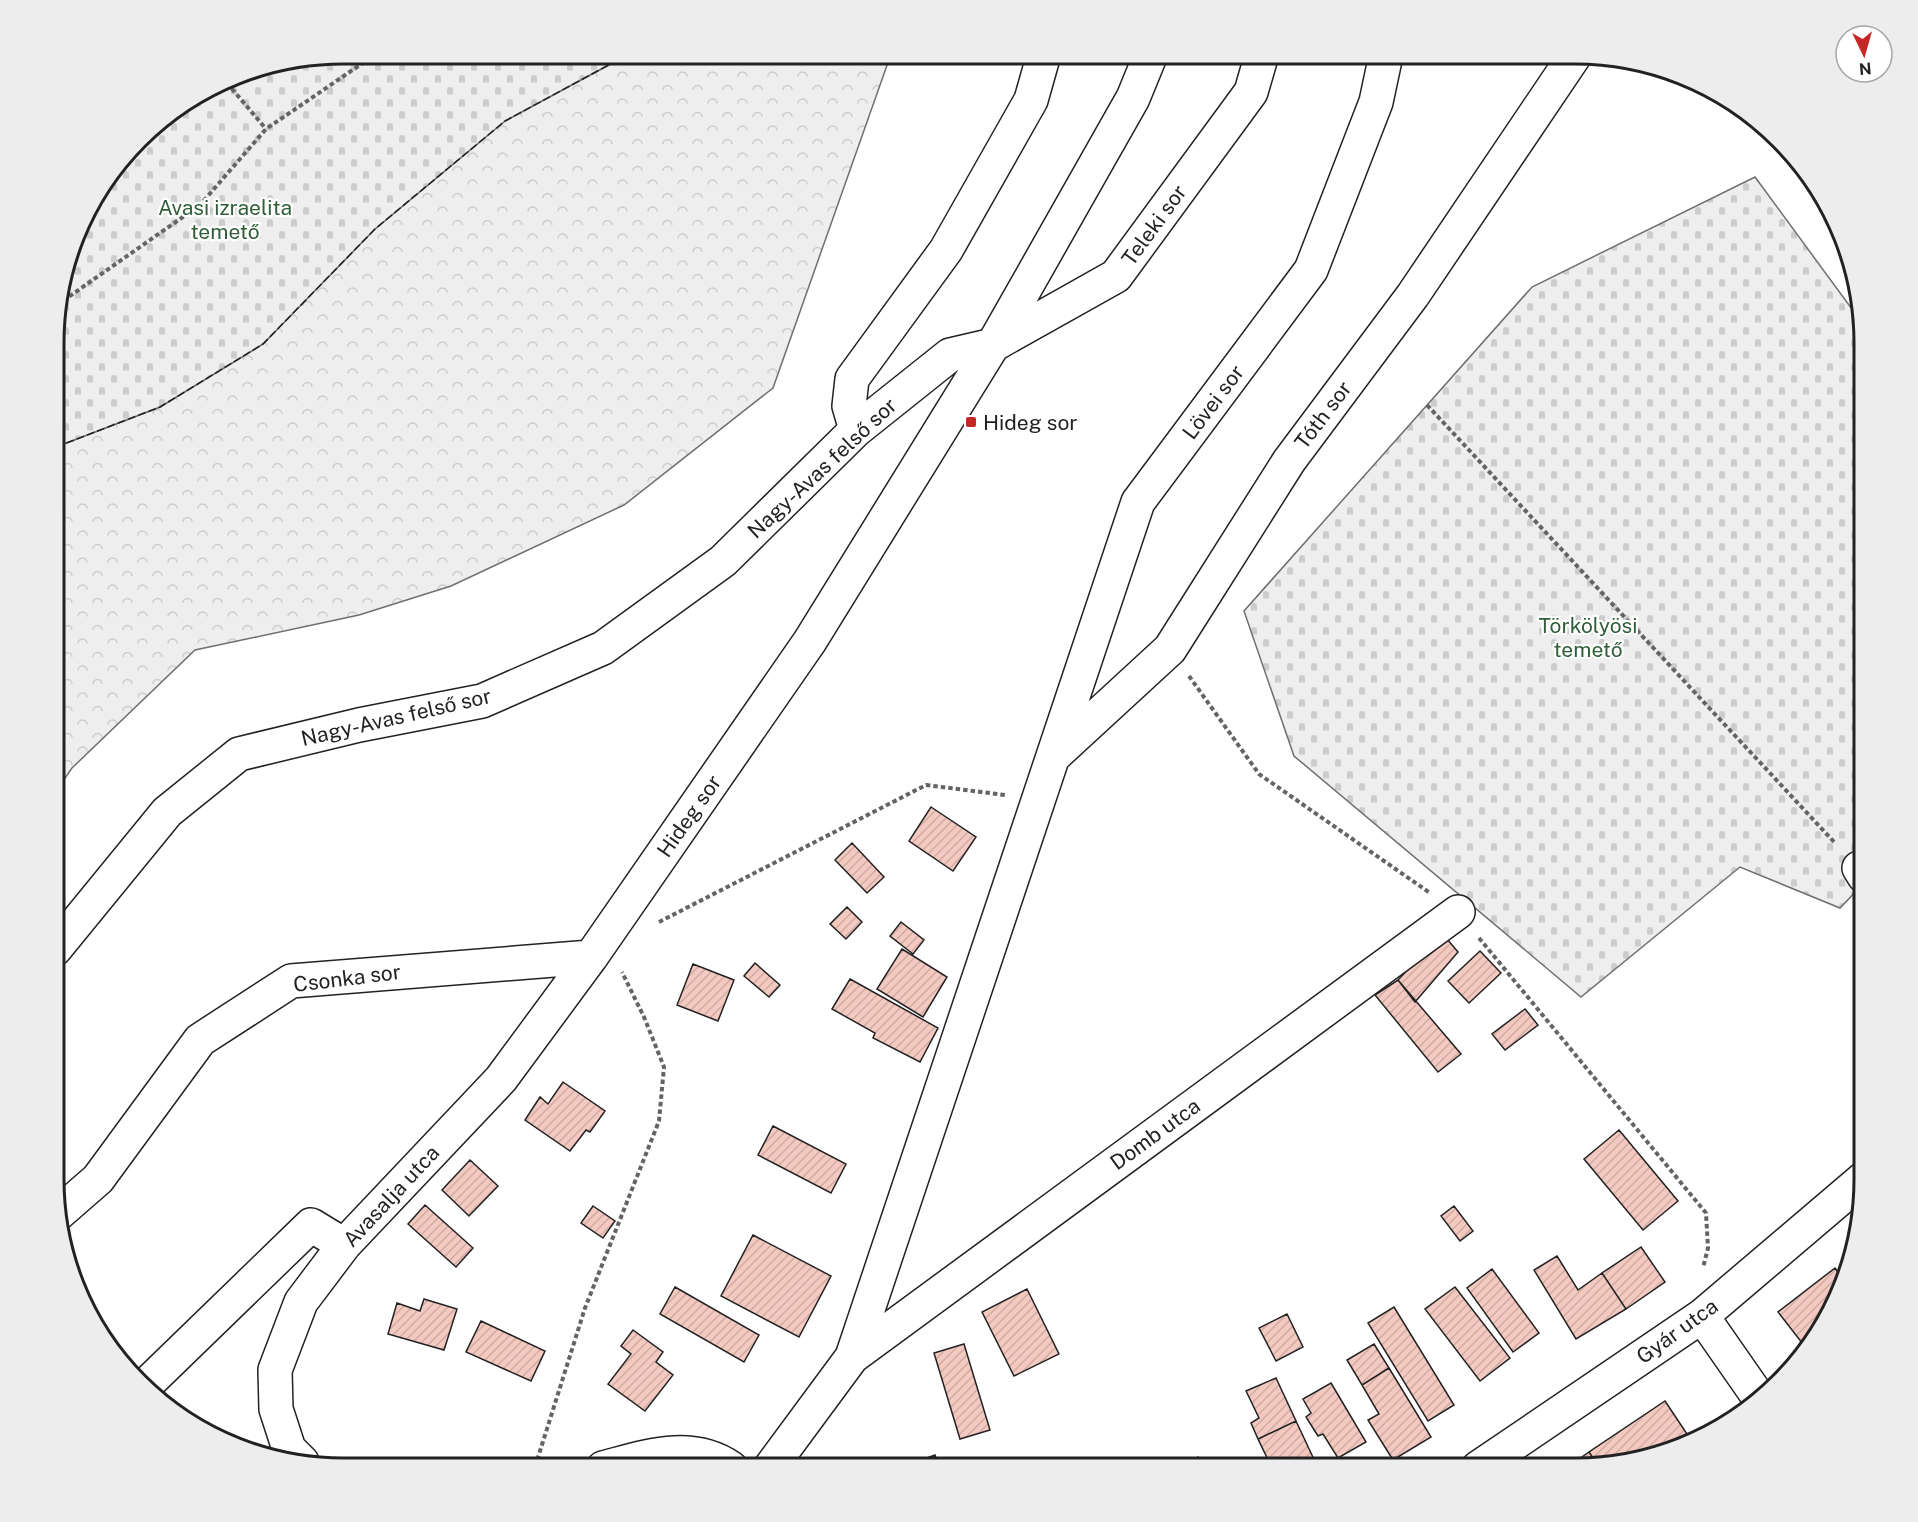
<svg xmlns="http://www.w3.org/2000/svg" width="1918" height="1522" font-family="'Public Sans',sans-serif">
	<defs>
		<pattern id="forest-crowns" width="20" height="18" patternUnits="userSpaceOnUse" patternTransform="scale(1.5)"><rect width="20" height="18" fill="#eee"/><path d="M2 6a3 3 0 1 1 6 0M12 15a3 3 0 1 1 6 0" fill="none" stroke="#ccc"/></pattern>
		<pattern id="cemetery-stones" width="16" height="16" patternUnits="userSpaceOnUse" patternTransform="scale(1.5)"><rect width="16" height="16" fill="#eee"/><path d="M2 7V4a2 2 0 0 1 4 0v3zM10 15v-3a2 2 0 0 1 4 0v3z" fill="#ccc"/></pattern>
		<pattern id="building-hatch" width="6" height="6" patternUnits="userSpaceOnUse" patternTransform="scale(1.5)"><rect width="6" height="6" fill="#f3c9c0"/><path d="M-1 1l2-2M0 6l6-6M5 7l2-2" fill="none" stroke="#d0aca5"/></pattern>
	</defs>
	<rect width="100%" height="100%" fill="#fff"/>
	<path fill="url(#forest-crowns)" stroke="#6f6f6f" stroke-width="1.5" d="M629 54H891L773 388 624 505 451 586 359 615 195 650 72 768 56 791V447L160 407 263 344 375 229 505 121Z"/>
	<path fill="url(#cemetery-stones)" stroke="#6f6f6f" stroke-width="1.5" d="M343 54H629L505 121 375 229 263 344 160 407 56 447 57 305 93 199 153 126 250 69Z
		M1755 177 1860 320 1864 343V883L1840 908 1740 867 1581 997 1294 756 1244 611 1532 287Z"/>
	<path fill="url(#building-hatch)" stroke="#222" stroke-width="1.5" d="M931 807 976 837 953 871 909 841Z
		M852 843 884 877 867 893 835 860Z
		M847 907 862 922 846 939 830 924Z
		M901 922 924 940 913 954 890 936Z
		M1442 933 1458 952 1415 1002 1398 980Z
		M902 949 947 977 923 1017 877 989Z
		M1480 951 1501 973 1469 1003 1448 981Z
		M755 963 780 985 769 997 744 976Z
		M693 964 734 980 718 1021 677 1005Z
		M850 979 938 1028 920 1062 873 1038 875 1033 832 1009Z
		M1398 980 1461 1054 1438 1072 1375 995Z
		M1525 1009 1538 1025 1505 1050 1492 1034Z
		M563 1082 605 1111 590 1132 586 1130 570 1151 525 1120 540 1097 548 1104Z
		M773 1126 846 1164 831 1193 758 1155Z
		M1619 1130 1678 1201 1643 1230 1584 1159Z
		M470 1160 498 1186 469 1216 442 1190Z
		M425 1205 473 1248 456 1267 408 1224Z
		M593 1206 615 1221 603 1238 581 1223Z
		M1454 1206 1473 1231 1460 1241 1441 1216Z
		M753 1235 831 1276 799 1337 721 1296Z
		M1641 1247 1665 1282 1626 1309 1602 1273Z
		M1557 1256 1578 1290 1602 1273 1626 1309 1576 1339 1534 1270Z
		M1835 1268 1844 1281 1842 1290 1806 1348 1778 1312Z
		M1492 1269 1539 1333 1513 1352 1467 1288Z
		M675 1287 759 1335 744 1362 660 1314Z
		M1455 1287 1510 1358 1480 1381 1425 1309Z
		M1027 1289 1059 1354 1014 1376 982 1312Z
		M424 1299 457 1309 444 1350 388 1334 397 1303 420 1311Z
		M1394 1307 1454 1405 1428 1421 1368 1323Z
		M1287 1314 1303 1347 1276 1361 1259 1328Z
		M481 1321 545 1351 531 1381 466 1352Z
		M633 1330 663 1352 656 1362 673 1375 645 1411 608 1384 631 1354 621 1346Z
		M964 1344 990 1430 960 1439 934 1353Z
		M1374 1344 1389 1368 1362 1385 1347 1360Z
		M1389 1368 1431 1437 1393 1460 1368 1420 1379 1414 1362 1385Z
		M1276 1378 1296 1421 1258 1439 1251 1423 1259 1418 1246 1391Z
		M1331 1383 1366 1442 1338 1458 1323 1434 1318 1436 1306 1417 1311 1413 1303 1399Z
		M1665 1401 1691 1440 1679 1447 1597 1464 1589 1452Z
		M1296 1421 1318 1468H1272L1258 1439Z
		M1589 1452 1597 1464 1566 1468Z
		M935 1455 939 1468H899Z
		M1198 1457 1203 1468H1182Z"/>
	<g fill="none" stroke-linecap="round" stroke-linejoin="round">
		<defs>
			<path id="minor" d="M856 430 849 406 852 379 946 250 1031 100 1044 54
				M1056 754 1170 649 1289 461 1413 295 1575 55
				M1859 868 1864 876
				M55 949 167 812 239 754 359 725 482 701 603 648 723 561 856 430 950 355 993 345 1116 276 1251 92 1262 54
				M59 1213 98 1179 200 1040 291 981 591 957
				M1702 1316 1757 1395
				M852 1357 1458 912
				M145 1386 311 1225 344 1245
				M302 1462 289 1449 276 1409 275 1370 301 1302 344 1245 501 1079 591 957 810 641 993 345 1133 98 1151 54
				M603 1468C645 1457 691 1440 731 1468
				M770 1468 852 1357 1138 502 1311 270 1376 102 1386 55
				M1478 1468 1702 1316 1863 1179"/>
		</defs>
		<use href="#minor" stroke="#222" stroke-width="36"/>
		<path stroke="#646464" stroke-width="4" stroke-dasharray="4.5 3" stroke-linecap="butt" d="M227 83 266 129
			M57 305 200 205 266 129 376 54
			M1427 405 1836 844
			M1189 676 1259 774 1430 893
			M659 922 926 785 1005 795
			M1479 938 1706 1213 1708 1248 1703 1268
			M535 1467 585 1308 659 1121 664 1067 644 1017 622 972"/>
		<use href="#minor" stroke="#fff" stroke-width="33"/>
		<path stroke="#222" stroke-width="1.5" stroke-dasharray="8 3" stroke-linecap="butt" d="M56 447 160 407 263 344 375 229 505 121 629 54"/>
	</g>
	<rect fill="#c62828" stroke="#fff" stroke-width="2" x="965" y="416" width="12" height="12" rx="3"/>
	<g text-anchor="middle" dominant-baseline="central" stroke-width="4.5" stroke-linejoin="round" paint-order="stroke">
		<g font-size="21" fill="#2f5e38" stroke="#fff">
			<text x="225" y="207">Avasi izraelita<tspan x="225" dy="24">temető</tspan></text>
			<text x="1588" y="625">Törkölyösi<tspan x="1588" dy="24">temető</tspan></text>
		</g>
		<g font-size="21" fill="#222" stroke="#fff">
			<text transform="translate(1154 225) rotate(-54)">Teleki sor</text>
			<text transform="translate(1213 402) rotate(-53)">Lövei sor</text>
			<text transform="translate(1323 415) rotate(-53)">Tóth sor</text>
			<text transform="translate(822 468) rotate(-43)">Nagy-Avas felső sor</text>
			<text transform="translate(396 717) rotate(-13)">Nagy-Avas felső sor</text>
			<text transform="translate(689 816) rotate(-55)">Hideg sor</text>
			<text transform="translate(347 978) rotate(-7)">Csonka sor</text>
			<text transform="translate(1155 1134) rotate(-36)">Domb utca</text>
			<text transform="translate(391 1196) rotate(-47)">Avasalja utca</text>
			<text transform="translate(1677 1331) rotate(-36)">Gyár utca</text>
		</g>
		<g font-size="21" fill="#222" stroke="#fff" text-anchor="start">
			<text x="983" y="422">Hideg sor</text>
		</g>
	</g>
	<path d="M0 0H1918V1522H0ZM343 64H1575A279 279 0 0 1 1854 343V1179A279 279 0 0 1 1575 1458H343A279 279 0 0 1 64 1179V343A279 279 0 0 1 343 64Z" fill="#ededed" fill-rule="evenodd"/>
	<path fill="none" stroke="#222" stroke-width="3" d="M343 64H1575A279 279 0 0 1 1854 343V1179A279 279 0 0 1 1575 1458H343A279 279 0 0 1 64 1179V343A279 279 0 0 1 343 64Z"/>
	<g transform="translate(1864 54) rotate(175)"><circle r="28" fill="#ffffff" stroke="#a7a7a7" stroke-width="1.5"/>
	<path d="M0-4.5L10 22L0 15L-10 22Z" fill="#c62828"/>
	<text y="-9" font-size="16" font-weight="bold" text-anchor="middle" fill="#222222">N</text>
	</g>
</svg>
